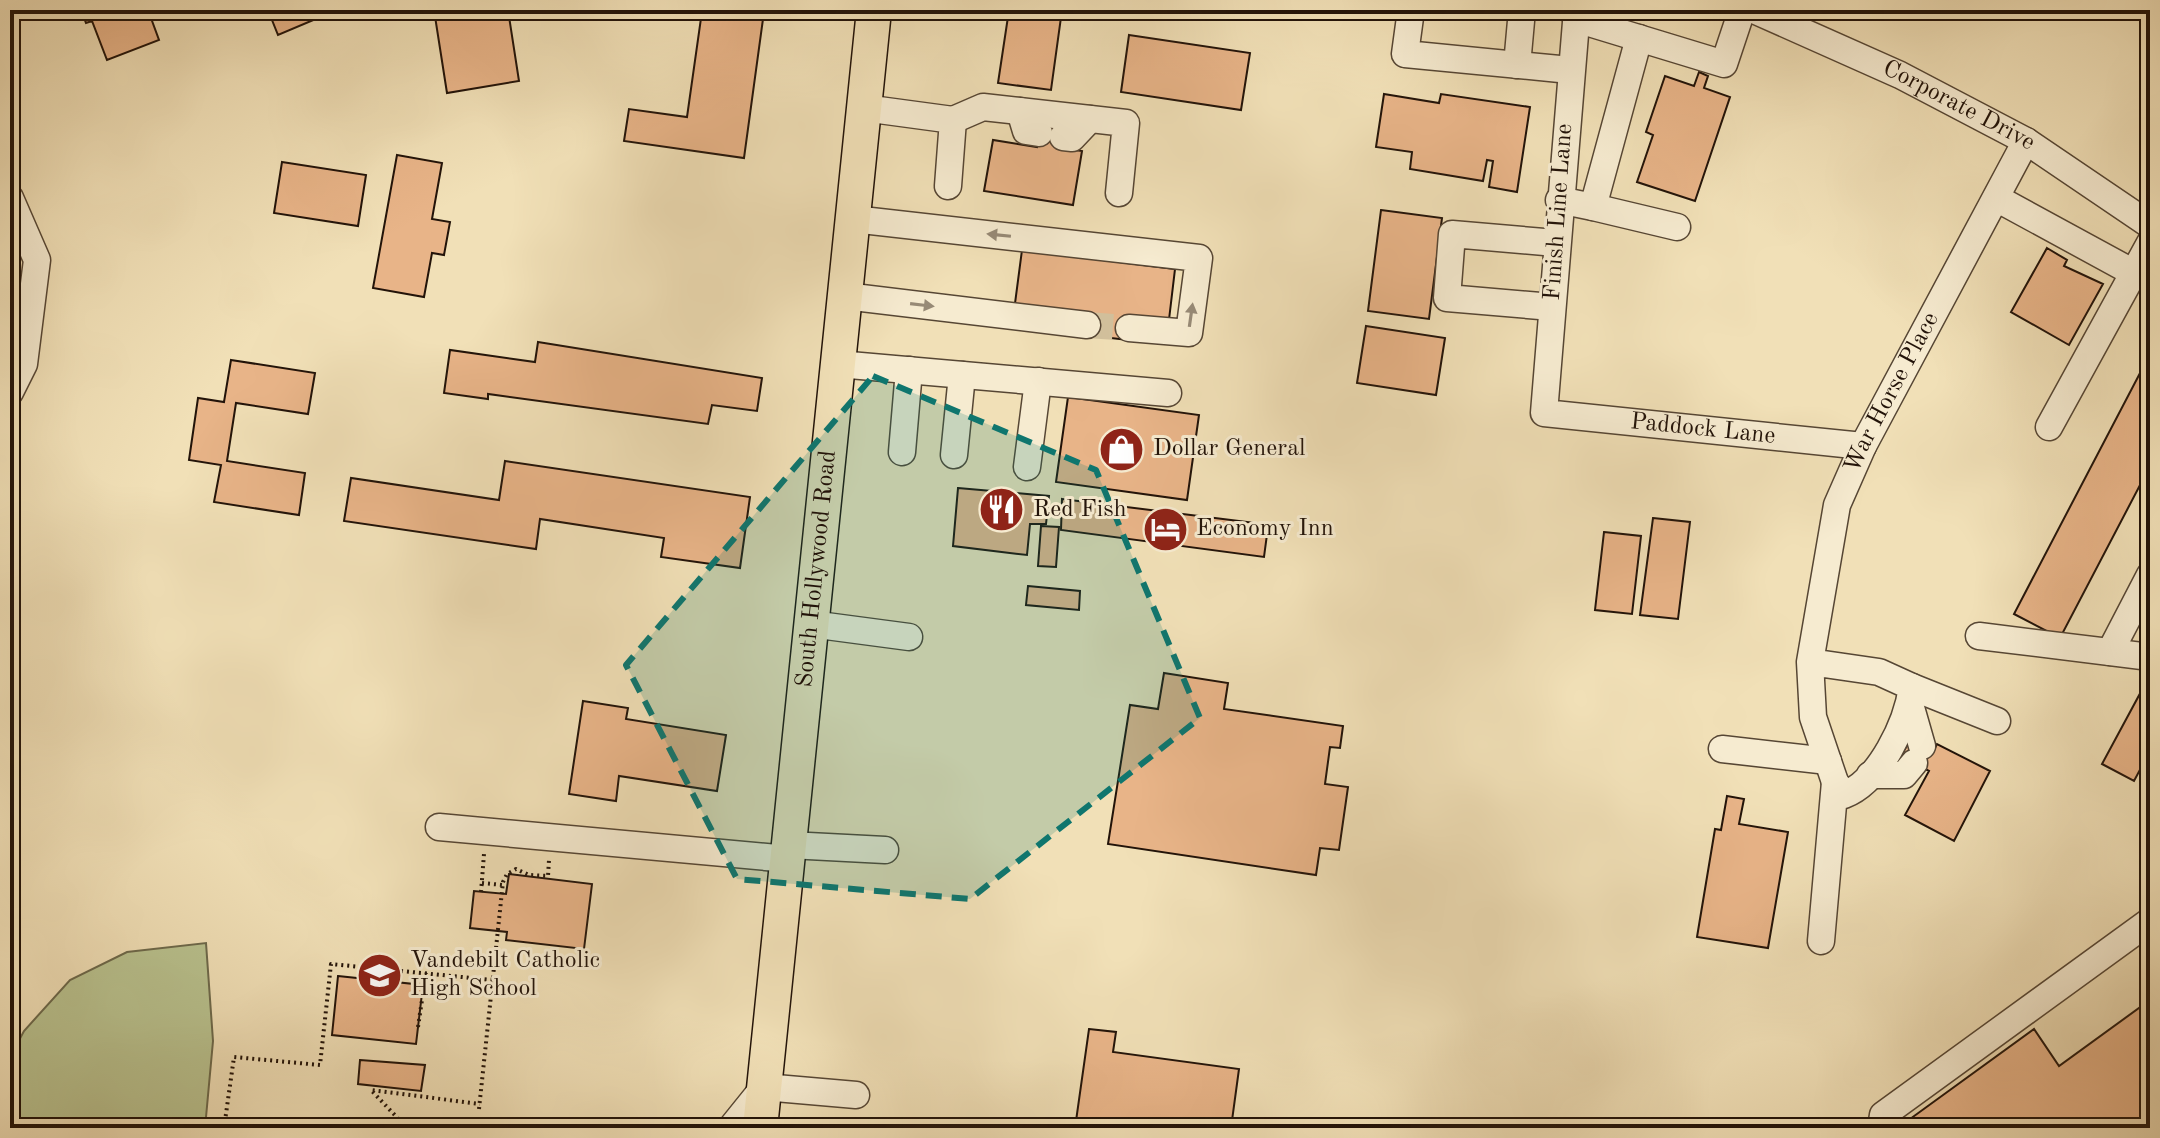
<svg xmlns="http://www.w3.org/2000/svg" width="2160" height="1138" font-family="'Old Standard TT',serif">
	<rect width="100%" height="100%" fill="#f1e0b7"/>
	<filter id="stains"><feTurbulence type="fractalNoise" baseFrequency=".0025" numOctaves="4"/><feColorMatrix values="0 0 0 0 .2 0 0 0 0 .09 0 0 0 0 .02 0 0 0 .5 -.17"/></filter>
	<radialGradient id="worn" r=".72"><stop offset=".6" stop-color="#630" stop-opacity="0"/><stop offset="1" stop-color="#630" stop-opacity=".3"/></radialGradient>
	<path fill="#b9c28f" stroke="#6e6a4c" stroke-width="2" d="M206 943 213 1041 205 1128H21L10 1123V1057L24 1031 70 980 127 952Z"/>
	<path fill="#e8b488" stroke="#221309" stroke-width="2" d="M81 10H148L159 40 107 60 92 21 86 23Z
		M268 10H337L278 35Z
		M434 10H508L519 81 447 93Z
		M1009 10H1062L1051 90 998 83Z
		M1237 10H1320L1319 20Z
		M702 11 763 19 744 158 624 141 629 109 687 117Z
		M1129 35 1250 53 1241 110 1121 92Z
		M1699 72 1708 76 1704 88 1730 97 1695 201 1637 182 1653 135 1646 132 1665 76 1694 86Z
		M1384 94 1439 103 1441 94 1530 107 1517 192 1489 187 1493 161 1487 160 1483 181 1410 169 1412 152 1376 147Z
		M1041 123 1065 127 1061 148 1082 151 1073 205 984 191 993 140 1037 147Z
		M397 155 442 163 432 219 450 222 444 255 432 253 424 297 373 288Z
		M282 162 366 175 358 226 274 213Z
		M1381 210 1442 218 1429 319 1368 311Z
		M2047 248 2067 260 2064 266 2103 284 2069 345 2011 312Z
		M1022 250 1175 269 1168 328 1128 340 1085 335 1014 311Z
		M1366 326 1445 338 1436 395 1357 383Z
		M538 342 762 378 757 411 712 405 708 424 488 394V399L444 393 450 350 535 362Z
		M2150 354V466L2060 638 2014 614Z
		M231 360 315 373 308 414 236 403 227 461 305 473 299 515 214 502 221 465 189 460 198 398 224 402Z
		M1068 397 1199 415 1187 500 1056 482Z
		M505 461 750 497 740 568 661 557 664 538 540 519 536 549 344 521 351 478 499 500Z
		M958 488 1049 496 1046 524H1030L1027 555 953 546Z
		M1062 499 1255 523 1268 527 1264 557 1061 530Z
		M1653 518 1690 522 1678 619 1640 615Z
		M1041 526 1059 527 1056 567 1038 566Z
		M1604 532 1641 536 1632 614 1595 610Z
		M1028 586 1080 591 1079 610 1026 605Z
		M1164 673 1228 683 1224 709 1343 726 1340 748 1330 747 1325 784 1348 787 1339 850 1320 848 1316 875 1108 844 1130 705 1158 709Z
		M2143 688 2150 692V751L2134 781 2102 764Z
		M583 701 628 708 626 719 726 735 717 791 619 776 616 801 569 794Z
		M1910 740 1933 752 1937 744 1990 771 1954 841 1905 815 1929 771 1901 756Z
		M1727 796 1744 799 1739 824 1788 832 1768 948 1697 937 1715 829 1721 830Z
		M509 874 592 884 584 949 506 940 507 932 470 928 474 891 506 894Z
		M338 976 423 985 416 1044 332 1035Z
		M2150 1000V1128H1908L1910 1119 2034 1029 2059 1066Z
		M1089 1029 1116 1032 1113 1052 1239 1069 1231 1128H1075Z
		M360 1060 425 1065 421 1091 358 1084Z
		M436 1119 517 1128H435Z"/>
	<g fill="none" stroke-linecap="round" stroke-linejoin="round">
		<path stroke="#d2c19d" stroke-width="26" stroke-dasharray="26 13" stroke-linecap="butt" d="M1087 325 1129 328"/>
		<defs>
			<g id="minor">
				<path d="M1411 10 1405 54 1570 70"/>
				<path id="s1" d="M1577 10 1544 413 1863 446"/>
				<path id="s2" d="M1754 10 1900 75 2026 141 2150 225"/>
				<path d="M1576 19 1724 64 1742 10"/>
				<path d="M1517 65 1522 10"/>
				<path d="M864 108 953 120 948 186"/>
				<path d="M1020 111 1026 131 1039 133"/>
				<path d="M953 120 983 107 1126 123 1119 193"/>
				<path d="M1063 137 1072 138 1090 119"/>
				<path d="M10 198 37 260 24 364 10 392"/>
				<path d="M1998 199 2134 273"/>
				<path d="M1559 200 1593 207 1639 38"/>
				<path d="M1593 207 1677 227"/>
				<path d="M853 219 1199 258 1189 333 1129 328"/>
				<path d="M845 296 1087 325"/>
				<path d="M1552 307 1447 298 1452 234 1556 243"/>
				<path d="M838 364 1168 393"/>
				<path d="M2049 427 2150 243"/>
				<path d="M902 452 909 370"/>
				<path d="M954 455 962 375"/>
				<path d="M1027 467 1038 381"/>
				<path d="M811 624 909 637"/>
				<path d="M1979 636 2150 657"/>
				<path d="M2110 652 2150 575"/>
				<path id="s3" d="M1810 662 1879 672 1912 687C1907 723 1880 781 1844 795L1835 782 1813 717 1810 662 1837 505 1863 446 2026 141"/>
				<path d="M1912 687 1997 721"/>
				<path d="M1910 704 1922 746"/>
				<path d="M1722 749 1828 761"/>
				<path d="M1870 775H1904L1914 763"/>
				<path d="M439 827 788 859"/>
				<path d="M789 845 885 850"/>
				<path d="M1821 941 1835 782"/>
				<path d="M731 1128 764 1087 856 1095"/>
				<path d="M1881 1128 1883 1115 2150 921"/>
			</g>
			<g id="major">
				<path id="s4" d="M760 1128 874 10"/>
			</g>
		</defs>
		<use href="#minor" stroke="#564634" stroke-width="29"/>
		<use href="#major" stroke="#221309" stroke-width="37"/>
		<path stroke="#221309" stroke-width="4" stroke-dasharray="2 4" stroke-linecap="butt" d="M482 883 503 885
			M481 892 484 854
			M393 982 394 971
			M418 1027 426 973
			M479 1109 503 882 507 874 516 869 529 875 548 876 549 860
			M224 1128 234 1057 320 1065 331 964 492 980
			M407 1128 371 1090 480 1104"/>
		<use href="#minor" stroke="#f6ebd0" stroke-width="26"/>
		<use href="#major" stroke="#f1e0b7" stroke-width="34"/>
	</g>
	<defs><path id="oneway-solid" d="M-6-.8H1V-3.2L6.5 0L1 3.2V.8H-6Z" transform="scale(2)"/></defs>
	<g fill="#978a76">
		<use href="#oneway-solid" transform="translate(999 235) rotate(-174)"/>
		<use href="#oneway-solid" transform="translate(922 305) rotate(7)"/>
		<use href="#oneway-solid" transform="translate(1191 315) rotate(-82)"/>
	</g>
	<path fill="#0f766e" fill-opacity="0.2" stroke="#0f766e" stroke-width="6" stroke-dasharray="16 10" stroke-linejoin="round" d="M873 376 1096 470 1200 718 970 899 737 879 626 665Z"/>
	<defs>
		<symbol id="shop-disc" viewBox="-11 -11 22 22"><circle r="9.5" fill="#8f2418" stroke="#f6ebd0"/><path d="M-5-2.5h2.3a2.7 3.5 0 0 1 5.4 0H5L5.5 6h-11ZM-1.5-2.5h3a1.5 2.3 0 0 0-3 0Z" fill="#fff"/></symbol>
		<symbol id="restaurant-disc" viewBox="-11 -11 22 22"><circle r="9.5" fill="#8f2418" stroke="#f6ebd0"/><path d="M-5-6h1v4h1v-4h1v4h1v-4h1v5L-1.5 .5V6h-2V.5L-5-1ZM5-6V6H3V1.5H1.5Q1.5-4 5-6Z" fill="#fff"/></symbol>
		<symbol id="hotel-disc" viewBox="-11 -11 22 22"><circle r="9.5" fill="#8f2418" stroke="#f6ebd0"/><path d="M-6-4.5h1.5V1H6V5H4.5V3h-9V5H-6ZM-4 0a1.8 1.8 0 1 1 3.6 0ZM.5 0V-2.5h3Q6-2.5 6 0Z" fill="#fff"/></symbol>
		<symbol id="school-disc" viewBox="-11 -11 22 22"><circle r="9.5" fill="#8f2418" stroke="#f6ebd0"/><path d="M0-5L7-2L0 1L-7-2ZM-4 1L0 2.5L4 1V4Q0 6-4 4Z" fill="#fff"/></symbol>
	</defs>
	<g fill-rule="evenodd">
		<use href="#shop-disc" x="1096" y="424" width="51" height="51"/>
		<use href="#restaurant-disc" x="976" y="484" width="51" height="51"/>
		<use href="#hotel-disc" x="1140" y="504" width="51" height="51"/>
		<use href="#school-disc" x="354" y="950" width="51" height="51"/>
	</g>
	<g text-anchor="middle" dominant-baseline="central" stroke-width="6" stroke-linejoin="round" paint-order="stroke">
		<g font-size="24" fill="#221309" stroke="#f6ebd0">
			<text stroke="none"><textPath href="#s2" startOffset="226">Corporate Drive</textPath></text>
			<text transform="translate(1559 212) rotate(-86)">Finish Line Lane</text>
			<text stroke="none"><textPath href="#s3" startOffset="662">War Horse Place</textPath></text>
			<text stroke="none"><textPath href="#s1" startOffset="564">Paddock Lane</textPath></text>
			<text stroke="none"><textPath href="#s4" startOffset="562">South Hollywood Road</textPath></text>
		</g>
		<g font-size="24" fill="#221309" stroke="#f6ebd0" text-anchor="start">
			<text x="1153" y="449">Dollar General</text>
			<text x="1033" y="510">Red Fish</text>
			<text x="1196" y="529">Economy Inn</text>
			<text x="410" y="961">Vandebilt Catholic<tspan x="410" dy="28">High School</tspan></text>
		</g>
	</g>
	<rect width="2160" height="1138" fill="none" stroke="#f1e0b7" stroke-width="40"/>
	<rect x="12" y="12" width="2136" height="1114" fill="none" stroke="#221309" stroke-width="4"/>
	<rect x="20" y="20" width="2120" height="1098" fill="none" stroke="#221309" stroke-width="2"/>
	<rect width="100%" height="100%" filter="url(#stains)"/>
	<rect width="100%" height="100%" fill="url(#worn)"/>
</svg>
